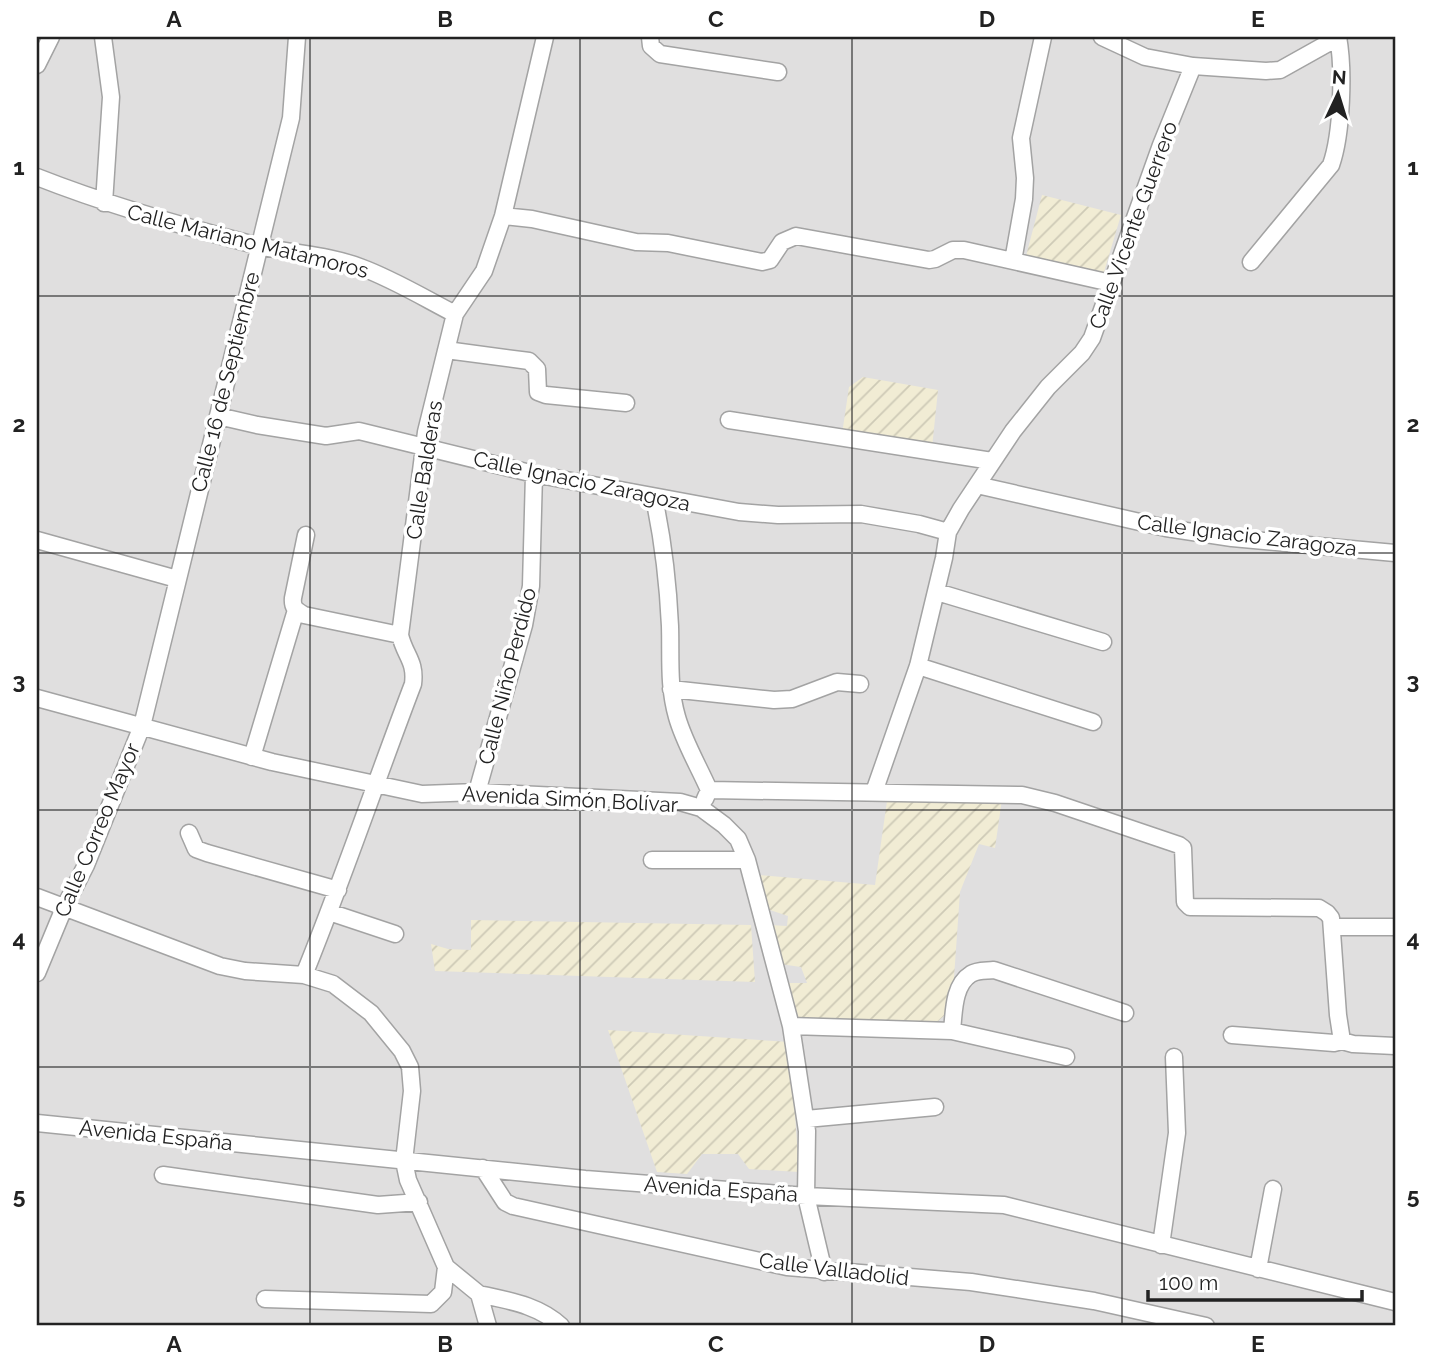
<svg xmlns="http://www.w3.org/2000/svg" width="1432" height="1363" font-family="Raleway,sans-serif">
	<defs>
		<pattern id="farmland-furrows" width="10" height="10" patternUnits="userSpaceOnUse" patternTransform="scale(1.75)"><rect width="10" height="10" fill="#f1ecd4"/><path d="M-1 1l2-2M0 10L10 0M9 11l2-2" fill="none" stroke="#cecab6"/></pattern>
	</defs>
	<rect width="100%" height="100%" fill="#f2ede9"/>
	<path fill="#e0dfdf" d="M37 37H1395V1326H37Z"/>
	<path fill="url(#farmland-furrows)" d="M1042 195 1121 215 1104 272 1026 256Z
		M863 377 938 390 932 448 842 434 849 387Z
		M1002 799 995 848 979 844 960 892 953 992 948 1012 935 1024 797 1020 787 983H807L801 967 780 964 770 925 787 926 788 916 764 908 758 875 875 885 887 801Z
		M471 920 751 925 755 982 435 971 431 944 448 949 471 950Z
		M608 1030 790 1042 799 1172 749 1169 738 1154H702L687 1174 657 1172Z"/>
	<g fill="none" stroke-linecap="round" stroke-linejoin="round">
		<defs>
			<path id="minor" d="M103 37 111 97 104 203
				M650 37 651 46 660 54 778 72
				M1102 37 1145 57 1193 66 1266 71 1280 70 1339 37
				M37 65 51 37
				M37 177C108 205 181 226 255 245 290 254 326 254 360 267 393 279 424 298 455 314
				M503 216 532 219 636 242 668 243 762 262 770 260 782 242 796 236 929 260 935 259 953 250H964L1111 283
				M1013 261 1024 199 1025 178 1021 138 1043 37
				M1251 262 1331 165C1342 134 1344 69 1338 37
				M446 350 529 361 537 369 538 392 546 395 626 403
				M218 416 257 425 326 436 359 431 534 474 739 512 778 515 861 514 919 524 948 532
				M729 420 992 461
				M977 485 1166 528 1232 538 1395 553
				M654 498C663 540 668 583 670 626 671 657 668 686 677 717 684 742 699 767 709 790L705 799
				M306 535 293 598C292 608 296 610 304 615L400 635
				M37 540 177 579
				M937 592 1103 642
				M918 666 1093 722
				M671 689 774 700 792 699 837 682 860 684
				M37 698 272 762 422 794 477 792 680 802 701 808 724 825 738 839 747 860 791 1026 807 1131 806 1196 824 1272
				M252 757 296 610
				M709 790 1022 795 1055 803 1179 845 1183 848 1185 902 1190 907 1319 908 1327 913 1331 918 1338 1015 1342 1041 1353 1044 1395 1046
				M477 792 524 625 531 586 534 474
				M874 792 918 666 944 558 948 532 961 509 1013 431 1048 387 1082 353 1092 338 1161 145 1193 66
				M189 833 196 849 207 853 338 890
				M652 860H747
				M37 897 220 966 245 971 304 975 333 984 371 1013 402 1051 410 1067 412 1091 404 1161 408 1180 446 1267 479 1294 488 1326
				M329 912 395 934
				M1332 927H1395
				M37 973 64 908 86 865 142 726 291 118 297 37
				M304 975C343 879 376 781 413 684 416 661 405 656 400 635L426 432 455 314 484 271 503 216 545 37
				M791 1026 952 1031 1066 1057
				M952 1031C954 1013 953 985 971 974 977 970 987 971 994 970L1125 1013
				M1232 1035 1334 1043 1342 1041
				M806 1119 935 1107
				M37 1123 585 1179 806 1196 1004 1205 1395 1302
				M483 1168 505 1202 513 1206 787 1267 971 1282 1094 1301 1206 1326
				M163 1175 378 1205 419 1202
				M1161 1245 1177 1133 1174 1057
				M1258 1269 1273 1189
				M479 1294C510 1301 538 1305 561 1326
				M265 1299 431 1304 443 1292 446 1267"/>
		</defs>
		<use href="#minor" stroke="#a3a3a3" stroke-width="19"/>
		<use href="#minor" stroke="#fff" stroke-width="16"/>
	</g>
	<path fill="none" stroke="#222" stroke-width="2" stroke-opacity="0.55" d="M310 37V1326M580 37V1326M852 37V1326M1122 37V1326M37 296H1395M37 553H1395M37 810H1395M37 1067H1395"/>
	<g text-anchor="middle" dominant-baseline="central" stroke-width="7" stroke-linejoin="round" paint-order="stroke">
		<g font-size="21" fill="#222" stroke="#fff">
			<text transform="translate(1133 225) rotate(-70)">Calle Vicente Guerrero</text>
			<text transform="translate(248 241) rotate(14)">Calle Mariano Matamoros</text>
			<text transform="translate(225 382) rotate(-76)">Calle 16 de Septiembre</text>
			<text transform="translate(424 470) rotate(-81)">Calle Balderas</text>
			<text transform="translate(582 481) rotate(12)">Calle Ignacio Zaragoza</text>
			<text transform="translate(1247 535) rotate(7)">Calle Ignacio Zaragoza</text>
			<text transform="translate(507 676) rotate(-76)">Calle Niño Perdido</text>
			<text transform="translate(570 799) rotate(3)">Avenida Simón Bolívar</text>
			<text transform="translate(97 830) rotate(-67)">Calle Correo Mayor</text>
			<text transform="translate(156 1135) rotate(6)">Avenida España</text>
			<text transform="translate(721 1189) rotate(4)">Avenida España</text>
			<text transform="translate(834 1269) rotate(7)">Calle Valladolid</text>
		</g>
	</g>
	<rect width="1432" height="1363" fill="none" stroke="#ffffff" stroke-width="77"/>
	<g transform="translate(1338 94) rotate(4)" stroke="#ffffff" stroke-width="5" paint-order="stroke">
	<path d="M0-5L12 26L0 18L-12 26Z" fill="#222222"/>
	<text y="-10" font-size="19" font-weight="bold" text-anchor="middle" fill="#222222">N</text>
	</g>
	<path d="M1148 1290v10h214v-10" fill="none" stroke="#222222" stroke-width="3.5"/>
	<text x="1159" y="1290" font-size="21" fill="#222222" stroke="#ffffff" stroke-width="5" paint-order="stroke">100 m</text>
	<rect x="38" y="38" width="1356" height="1286" fill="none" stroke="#222" stroke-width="2.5"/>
	<g font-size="23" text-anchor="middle" font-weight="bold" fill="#222">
		<text x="174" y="27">A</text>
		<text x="445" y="27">B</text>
		<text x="716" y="27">C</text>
		<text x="987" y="27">D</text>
		<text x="1258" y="27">E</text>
		<text x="19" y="175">1</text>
		<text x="1413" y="175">1</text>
		<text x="19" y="432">2</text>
		<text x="1413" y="432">2</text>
		<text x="19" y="689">3</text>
		<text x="1413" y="689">3</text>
		<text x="19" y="947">4</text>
		<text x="1413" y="947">4</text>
		<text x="19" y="1204">5</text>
		<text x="1413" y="1204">5</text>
		<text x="174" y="1352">A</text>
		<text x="445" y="1352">B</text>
		<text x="716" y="1352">C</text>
		<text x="987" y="1352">D</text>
		<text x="1258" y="1352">E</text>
	</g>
</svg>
